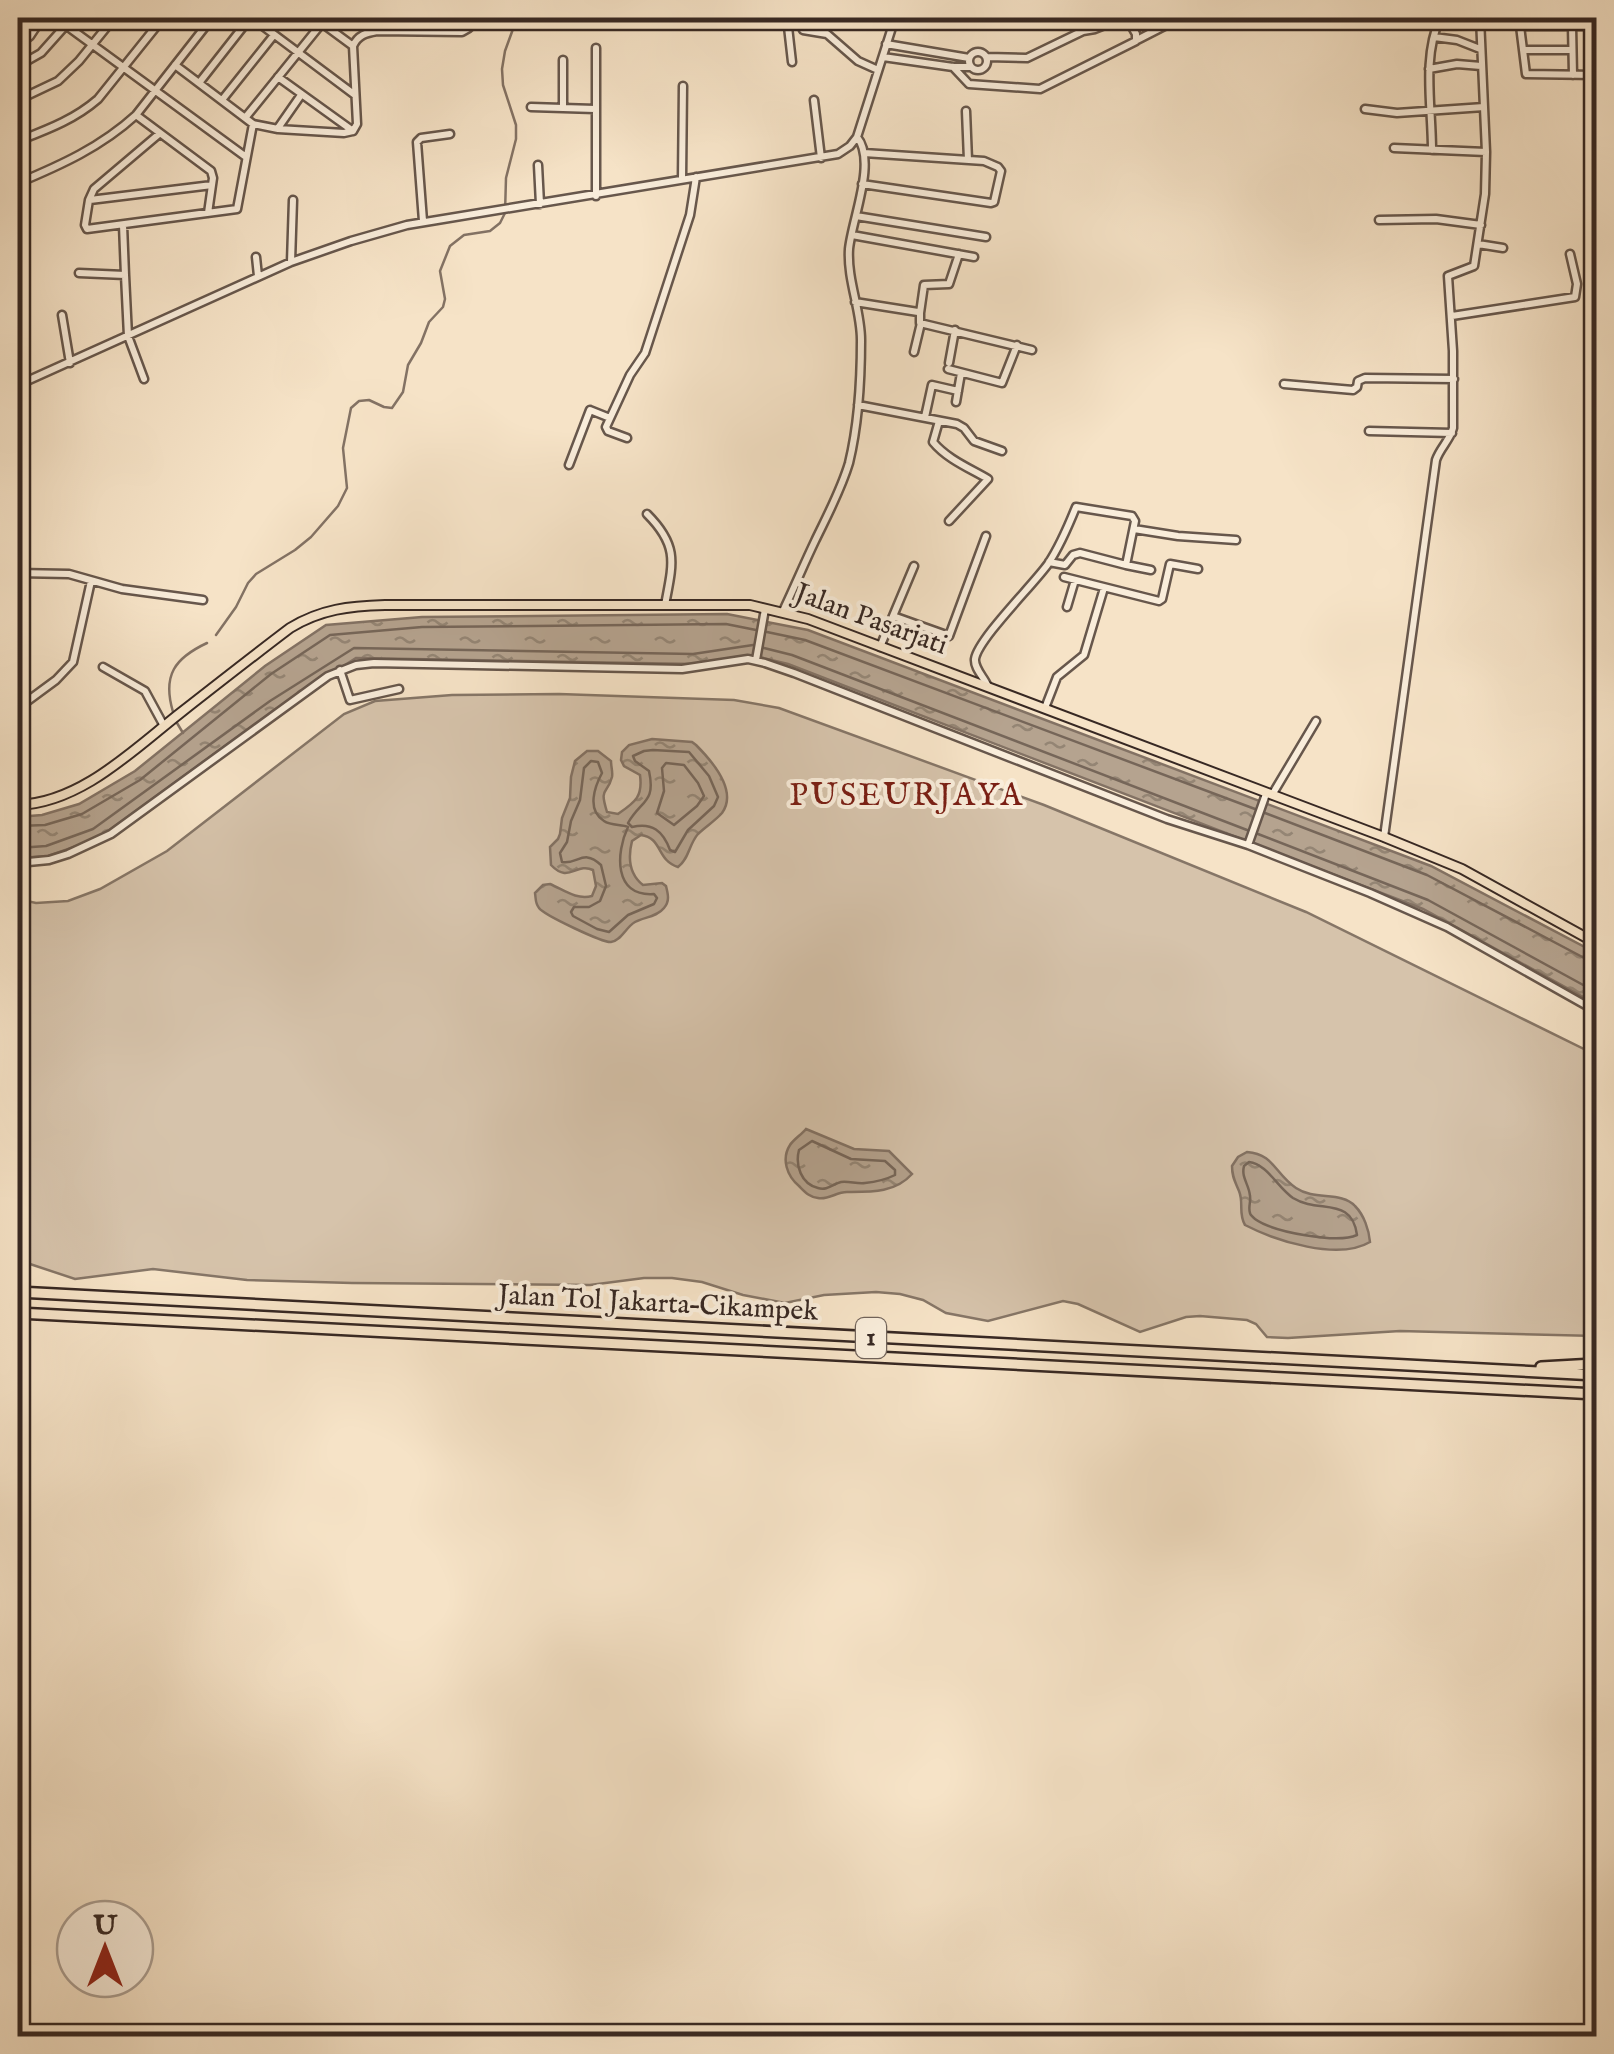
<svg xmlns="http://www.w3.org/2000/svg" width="1614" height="2054" font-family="'IM FELL English',serif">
	<defs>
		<pattern id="water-ripples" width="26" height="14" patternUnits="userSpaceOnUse" patternTransform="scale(2.5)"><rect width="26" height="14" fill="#b5a38f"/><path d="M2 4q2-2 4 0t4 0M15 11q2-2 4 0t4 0" fill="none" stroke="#948574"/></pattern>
	</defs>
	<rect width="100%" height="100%" fill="#f6e3c7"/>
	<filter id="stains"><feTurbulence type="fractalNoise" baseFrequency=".002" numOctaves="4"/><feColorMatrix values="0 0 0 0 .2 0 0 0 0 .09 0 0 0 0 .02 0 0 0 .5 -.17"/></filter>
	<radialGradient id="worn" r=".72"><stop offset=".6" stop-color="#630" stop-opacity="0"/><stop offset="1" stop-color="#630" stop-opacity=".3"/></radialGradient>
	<path fill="#d6c3ab" stroke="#867667" stroke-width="2.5" d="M559 694 734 700 779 708 1044 805 1306 912 1596 1055V1336L1400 1331 1288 1338 1267 1337 1256 1324 1247 1320 1200 1316 1186 1317 1140 1332 1078 1304 1063 1301 988 1321 946 1313 923 1300 900 1294 876 1292 824 1295 785 1303 743 1295 702 1282 672 1278H644L590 1285 352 1283 247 1280 153 1269 75 1279 18 1260V899L36 903 68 901 100 889 167 851 344 714 375 701 452 695Z"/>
	<path fill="url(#water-ripples)" stroke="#837264" stroke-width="2.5" d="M727 614 808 630 1431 866 1596 953V1004L1423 909 788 664 750 655 694 664 356 658 276 709 97 839 48 856 18 858V817L42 815 79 804 135 771 265 666 326 625 422 617Z
		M652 739 692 742 696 745C712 761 738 791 722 813 715 821 705 827 698 834 689 844 689 859 678 867 656 860 663 838 641 835L632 841C628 857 629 874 643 885L662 883 666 886C668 894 670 901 664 908 657 917 644 917 635 922 626 927 621 941 611 942 603 943 544 915 539 908 535 903 536 899 535 893L543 885 550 884C564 890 576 900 592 896L596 886 593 870C576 862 569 884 551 865L550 847 558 839 560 834 562 818 570 798 571 777 575 761 587 751H598L611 761C611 767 613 772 612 777 607 796 599 786 607 812L618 814C635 802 643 797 640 775L624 766 621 760 622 752 629 745Z
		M806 1129 854 1149 889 1151 912 1174C895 1193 871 1192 847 1192 836 1192 829 1200 818 1198 809 1197 805 1192 799 1186 787 1176 781 1159 790 1145 793 1140 802 1134 806 1129Z
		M1247 1152C1274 1154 1275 1174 1296 1188 1315 1201 1341 1191 1355 1206 1364 1215 1369 1230 1370 1242 1338 1261 1276 1241 1245 1225 1238 1213 1244 1203 1239 1191 1235 1181 1232 1177 1232 1166L1238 1157Z"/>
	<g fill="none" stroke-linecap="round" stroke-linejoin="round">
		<path stroke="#766659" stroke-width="2.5" d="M767 632 805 640 1255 809
			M764 648 792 655 1247 830
			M653 750 689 752 709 776 718 797 714 806 688 830 675 852 670 850C663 831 652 822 632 827L628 823C641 800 656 803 649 771L635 761 633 756 644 751Z
			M591 761 598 762 602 773C595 786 586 810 604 821 611 826 622 824 628 827 616 852 613 897 654 894L657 898 654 904 628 915 609 932 597 929 573 916 571 912 574 907H589L600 901 606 886 601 865C583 848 578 865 562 862L560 853 567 842 571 821 580 800 584 768Z
			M666 763 684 765 698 783 704 796 697 806 674 825 657 813 664 791 662 768Z
			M1265 813 1427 875 1588 960 1596 961
			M18 826 45 825 82 814 140 780 271 674 330 635 422 627 726 624 756 630
			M1258 834 1428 900 1596 992
			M18 848 46 846 93 829 270 701 354 648 693 654 753 645
			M812 1141 851 1159 885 1161 895 1170V1175C887 1179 875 1182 865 1183 857 1184 849 1181 841 1182 833 1184 827 1191 818 1188 801 1184 795 1165 799 1150Z
			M1249 1162C1267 1164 1278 1188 1293 1198 1319 1214 1352 1196 1357 1235 1337 1244 1273 1232 1255 1219 1253 1217 1250 1215 1250 1213 1248 1207 1251 1202 1250 1196 1249 1184 1241 1178 1244 1166Z"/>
		<path stroke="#837264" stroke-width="2.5" d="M216 635 236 607 248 583 256 574 295 550 311 537 338 506 347 488 343 448 351 408 359 401 369 400 384 407 392 408 403 392 408 365 421 343 429 322 443 307 445 299 440 271 450 246 464 235 490 231 500 223 505 213 506 178 516 139V125L503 85 502 69 505 51 517 18
			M173 712C162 675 175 658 207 643
			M177 723 183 733"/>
		<defs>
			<path id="minor" d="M56 18 246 157
				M252 18 355 95
				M315 18 353 46
				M787 18 792 62
				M799 18 803 30 827 34 858 61 878 70
				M1423 18 1438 23
				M1513 18 1520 26 1526 74 1596 75
				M1520 26H1596
				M1572 26 1573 75
				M368 33V18
				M1434 37 1457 40 1480 49
				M1137 40 1180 18
				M886 44 969 58
				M18 45 30 36 42 18
				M1523 50H1572
				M969 61a9 9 0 1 1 18 0a9 9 0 1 1-18 0Z
				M883 57 953 67H971
				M987 57 1027 58 1083 31 1095 29 1123 18
				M563 60V107
				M175 65 253 124 278 129 344 133 353 131
				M18 66 41 53 66 25
				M953 67 969 84 1040 89 1136 41V34L1127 18
				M1429 69 1457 64 1481 66
				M278 77 353 131
				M199 83 250 18
				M18 100 58 81 79 61 114 18
				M222 100 274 35
				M814 100 821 158
				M531 107 595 109
				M1365 109 1397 113 1484 107
				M966 111 968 160
				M136 115 211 171 213 178 208 213
				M245 118 322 23
				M278 128 301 95
				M353 131 357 124 353 46C358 35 366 33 377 31L462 32 469 28 471 18
				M159 134 94 189 89 200 85 225 87 229 237 209 253 124
				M18 141C46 130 74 120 98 99L163 18
				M1394 148 1486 152
				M1432 150C1432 106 1422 58 1440 18
				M538 165 540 204
				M682 179 683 86
				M18 183C61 165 101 147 136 115L212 18
				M862 184 991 203 994 202 1001 171 998 167 984 161 864 153
				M596 196V48
				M90 200 212 185
				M856 216 986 237
				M1379 220 1436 219 1481 225
				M423 221 417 142 421 138 450 134
				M123 225 125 275
				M852 235 974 257
				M1478 244 1503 248
				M256 257 258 276
				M291 262 293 200
				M79 273 125 275 128 336 144 379
				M855 302 918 312 920 313V323L1032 350
				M920 313 924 285 949 284 959 254
				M62 315 70 363
				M1452 316 1575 297 1577 284 1570 254
				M914 352 921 323
				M949 363 955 330
				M948 369 1002 383 1017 345
				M1284 384 1353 390 1357 387 1358 381 1365 378 1454 379
				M18 385 291 262 351 241 407 225 838 154 850 146 857 137 895 18
				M956 402 961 373
				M858 405 957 424 964 428 974 441 1002 451
				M925 417 932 385 958 391
				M939 421 933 442C947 459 969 468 988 479L949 521
				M1369 431 1452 433
				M627 438 608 431 606 427 630 375 645 353 690 215 696 177
				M569 465 590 410 610 418
				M647 514C679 546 673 563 665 605
				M1134 529 1178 536 1236 540
				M1049 562 1065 565 1073 555 1080 553 1126 565
				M18 573 69 574 122 589 203 600
				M1064 577 1159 601 1162 599 1170 564 1198 569
				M1067 607 1075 580
				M783 611C794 588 804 564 815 541 827 516 841 490 849 463 858 426 861 379 861 340 861 310 847 280 849 249 852 219 877 161 857 137
				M893 616 949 636 986 536
				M880 647 914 566
				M756 660 765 609
				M103 667 145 691 164 726
				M340 670 350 700 399 689
				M988 687C985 678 974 669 975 659 978 639 1034 584 1048 564 1060 546 1068 527 1076 507L1132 516 1135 521 1126 565 1151 570
				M18 708 56 680 73 662 91 581
				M1045 708 1057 677 1084 655 1104 588
				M1272 795 1316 721
				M1384 837 1436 460C1440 448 1450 440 1453 428V351L1448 276 1474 266 1485 194 1486 152 1480 18
				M1248 845 1266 794
				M18 863 49 860 68 854 111 834 328 676 356 665 374 663 682 669 748 659 765 663 794 673 1167 819 1248 845 1370 893 1447 927 1596 1011"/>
			<path id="major" d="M18 805C80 803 132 751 179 714 216 685 253 656 290 628 321 609 350 606 385 605H750L808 619 1384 837 1462 869 1596 943"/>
			<path id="highway" d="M18 1292 1596 1375
				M18 1313 1596 1394
				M1541 1367 1594 1364"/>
		</defs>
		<use href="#minor" stroke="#67574c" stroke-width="11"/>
		<use href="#major" stroke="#372823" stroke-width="12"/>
		<use href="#highway" stroke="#372823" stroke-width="14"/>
		<use href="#minor" stroke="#f9eddb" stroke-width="6"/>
		<use href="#major" stroke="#f6e3c7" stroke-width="8"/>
		<use href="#highway" stroke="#f6e3c7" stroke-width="9"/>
	</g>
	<g text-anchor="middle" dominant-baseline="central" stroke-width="8" stroke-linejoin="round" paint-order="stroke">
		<rect fill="#f9eddb" stroke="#71635a" stroke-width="2.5" x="856" y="1318" width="30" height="40" rx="8"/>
		<g font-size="25" font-weight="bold" fill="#372823">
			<text x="871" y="1338">1</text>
		</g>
		<g font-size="28" fill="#372823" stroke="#f9eddb">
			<text transform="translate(871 620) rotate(20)">Jalan Pasarjati</text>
			<text transform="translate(658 1304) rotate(3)">Jalan Tol Jakarta–Cikampek</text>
		</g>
		<g font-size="32" letter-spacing="2.5" fill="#7a1f14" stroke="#f9eddb">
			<text x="907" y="796">PUSEURJAYA</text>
		</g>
	</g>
	<rect width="1614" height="2054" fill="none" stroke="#f6e3c7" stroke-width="60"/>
	<rect x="20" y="20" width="1574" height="2014" fill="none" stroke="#372823" stroke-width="5"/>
	<rect x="30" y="30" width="1554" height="1994" fill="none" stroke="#372823" stroke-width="2.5"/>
	<g transform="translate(105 1949)"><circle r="48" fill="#f9eddb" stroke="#ab9e91" stroke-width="2.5"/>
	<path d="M0-8L18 38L0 25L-18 38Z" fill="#8f2418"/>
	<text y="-15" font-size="28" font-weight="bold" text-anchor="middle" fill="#372823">U</text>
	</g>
	<rect width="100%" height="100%" filter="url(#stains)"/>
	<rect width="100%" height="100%" fill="url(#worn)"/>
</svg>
